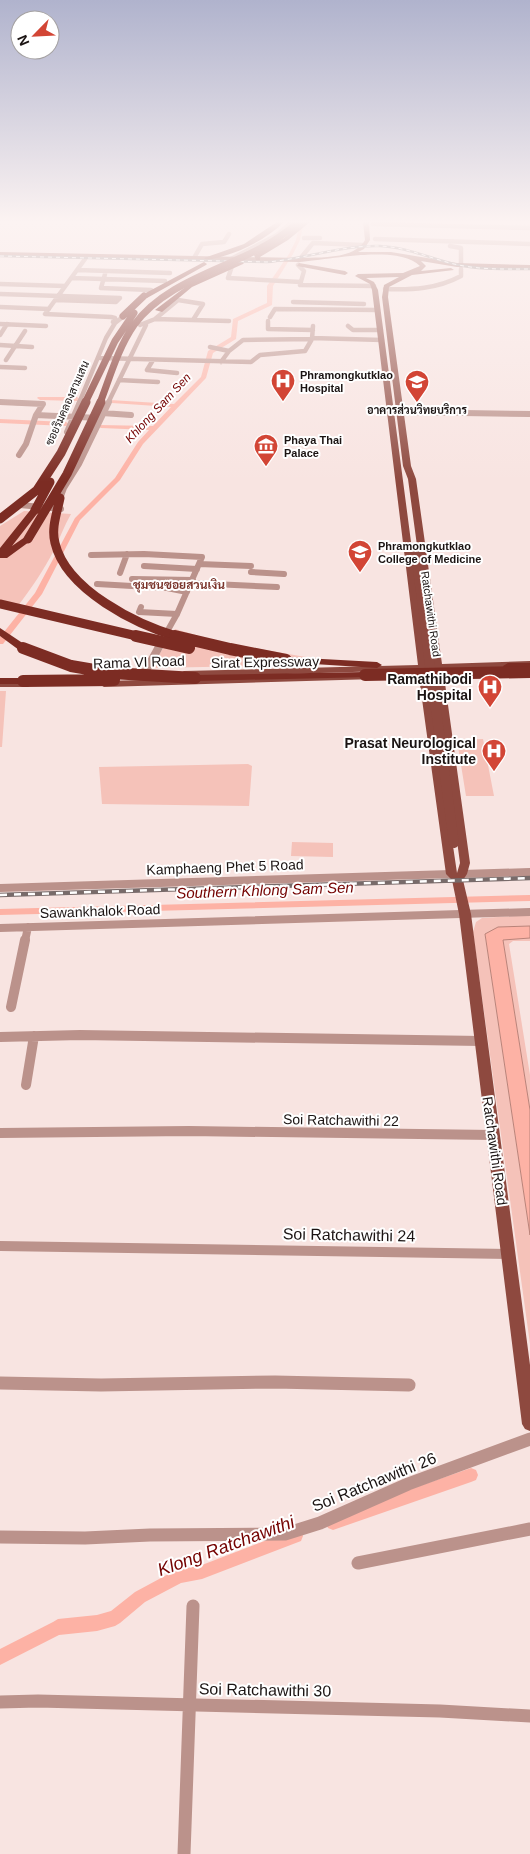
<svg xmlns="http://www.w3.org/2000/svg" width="530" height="1854" font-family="Arial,Sarabun,sans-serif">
	<rect width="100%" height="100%" fill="#f8e4e1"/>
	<path fill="#f5c2b9" d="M24 511 71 514C64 526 60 538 54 550 44 570 31 589 17 607L0 604V526Z
		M175 629 220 642 317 659V665L151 668Z
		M0 691H6L2 747H0Z
		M483 739 494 796H466L457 740Z
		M248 764 252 766 249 806 102 804 99 767Z
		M292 842 333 843V857L291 856Z
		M530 915V926L498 927 485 935 530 1235V1344L473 932 476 922 482 918Z
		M507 938H530V941H513L509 944 530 1075V1110L503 940Z"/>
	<path fill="#fdb2a5" stroke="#b98379" d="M530 926V938L503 940 530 1110V1235L485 934 498 927Z"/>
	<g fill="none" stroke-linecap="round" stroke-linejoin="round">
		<path fill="#fdb2a5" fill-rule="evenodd" d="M300 222H304L300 240 293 254 273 286 272 305 238 321 236 339 213 353 206 378 143 444 120 480 80 520 42 594 3 644H0V637L35 593 75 518 115 478 138 442 149 430 101 428 99 427V425L153 426 171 407 112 403 110 402V400L174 404 201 377 208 351 231 337 233 319 267 303V286L289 254 296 240Z
			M38 397H77L80 399 77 401 40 400 37 398Z
			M0 419 66 422 69 424 66 426 0 423Z
			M530 895V901L0 915V909Z
			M471 1468 476 1470 478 1475 476 1480 471 1482 333 1530 328 1528 326 1523 328 1518 333 1516Z
			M296 1529 301 1531 303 1536 301 1541 202 1579 181 1583 145 1602 120 1623 115 1626 97 1631 59 1635 0 1665V1649L53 1622 58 1619 97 1615 111 1611 135 1592 174 1571 202 1565Z"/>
		<path stroke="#bb928b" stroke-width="4.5" d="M373 224 530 228
			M304 238H320
			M375 239 530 244
			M450 246 461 248V266
			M194 258 202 244 224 242 229 234
			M85 259 45 314 111 317 115 318 113 322 115 323
			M231 259 277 235 292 222
			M299 260 313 243 363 245
			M298 265 304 271 300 285 374 286
			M232 266 228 278 301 282
			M78 270 170 273
			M105 274 101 288 151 290
			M72 278 165 281
			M0 284 65 286
			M385 289C412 290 437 289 461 276V269
			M0 294 120 298 116 302 56 300
			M293 302 364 304
			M0 307 49 309
			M270 317 275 309 378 310
			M155 319 229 321
			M268 321V329L313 330
			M0 324 46 326
			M140 325 155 319 178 300 203 304 193 320
			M348 326 353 330H381
			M0 335 7 324
			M312 338 382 340
			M0 345 32 347
			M210 347 229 351
			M100 358 251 362 260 355 305 351 312 339 313 326
			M6 360 25 331
			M153 360 147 370 177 373
			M221 362 229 351 243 340 312 339
			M0 367 25 368
			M119 380 158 382
			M0 402 18 403
			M79 403 106 338 115 323 129 312
			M108 403 146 325"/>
		<path stroke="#bb928b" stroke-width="6" d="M0 402 43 404 36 415 99 418
			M400 412 530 414
			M102 413 131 415
			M67 432 80 402
			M19 455 26 444 36 415
			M58 504 64 488 79 464 109 402
			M20 505 61 509
			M91 555 144 554 202 557 177 614 164 637
			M199 564 251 566
			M144 566 197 569
			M251 572 284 574
			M120 573 127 554
			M132 579 193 580
			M191 583 277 587
			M97 584 167 588 187 592
			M141 607 139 612 177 614"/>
		<path stroke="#bb928b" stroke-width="8" d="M144 674 165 636
			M462 874 530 872
			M0 888 451 874
			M0 928 530 912
			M25 941 28 927"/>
		<path stroke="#bb928b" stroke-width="10" d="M11 1007 25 940
			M0 1037 80 1035 481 1041
			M26 1085 34 1036
			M0 1133 189 1131 493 1135
			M0 1246 509 1254"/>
		<path stroke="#bb928b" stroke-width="13" d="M0 1383 101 1385 275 1382 409 1385
			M0 1537 85 1538 150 1535 285 1534 320 1523 408 1484 530 1439
			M358 1563 530 1529
			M0 1702 38 1701 440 1711 530 1716
			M184 1854 193 1606"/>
		<path fill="#8e493f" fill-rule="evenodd" d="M363 222H369L370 240 364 249 358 252H391L457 263 530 265V269L457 267 421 261 426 266 421 271 451 268 454 270 412 275 389 287 388 297 411 466 416 479 442 664 530 661V667L443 669 470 863 467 874 463 880 471 914 530 1365V1431L525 1429 522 1424 459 914 452 880 446 874 418 670 184 677 179 674 184 671 418 665 372 290 370 284 355 276 358 274 403 273 420 266C398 244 329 260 299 262L0 256V252L299 258C319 257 354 260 365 240ZM399 277 384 285 382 297 403 466 408 479 433 664H427L378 290 374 282 366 278ZM434 669 460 863 457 873 427 670Z
			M299 263 345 271 348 273 345 275 297 266Z
			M373 674 376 675V679L104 687 99 684 104 681Z
			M0 681H28L33 684 28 687H0Z"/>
		<path fill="#7c2c23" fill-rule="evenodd" d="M277 222H284C263 242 235 255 207 260L204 258 244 244Z
			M303 222H310L288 240 260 257V260H256L254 255 284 238Z
			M241 261 244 263 243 264 192 287 162 312 155 310 188 285Z
			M204 262 207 264 206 265 147 298 140 296Z
			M35 507 40 510 12 546 25 537H31L33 539 7 558H0V548L32 508Z
			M0 628 27 646 28 648 27 650H19L0 636Z
			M286 657 377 662 382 665 377 668 282 662 281 660Z
			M508 663H530V669L504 668 503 666Z
			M365 672 369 673 371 675 369 677 195 681 189 678 195 675Z
			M0 678H23L29 681 23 684H0Z"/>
		<defs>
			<path id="rail-far1" d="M0 256 267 262C305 259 342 245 380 246 406 247 429 258 454 264 479 270 505 269 530 269"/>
			<path id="rail" d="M0 895 530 878"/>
		</defs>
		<use href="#rail-far1" stroke="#786b6a" stroke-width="2.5"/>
		<use href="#rail" stroke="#786b6a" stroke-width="4.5"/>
		<use href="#rail-far1" stroke="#fff" stroke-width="1" stroke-dasharray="4" stroke-linecap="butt"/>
		<use href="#rail" stroke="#fff" stroke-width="2.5" stroke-dasharray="7" stroke-linecap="butt"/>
		<path stroke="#8e493f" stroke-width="8" d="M415 555 426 637"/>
		<path stroke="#8e493f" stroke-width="10" d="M426 636 454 843"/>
		<path stroke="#7c2c23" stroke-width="7" d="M123 316 144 296
			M85 403 115 341 134 313
			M100 403C110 377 118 348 134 325 164 284 218 271 261 248 275 241 287 232 299 222"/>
		<path stroke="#7c2c23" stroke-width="9" d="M60 498C57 513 51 528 55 543 66 590 137 625 179 637
			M35 510 50 482
			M0 519 37 490 61 453 86 402
			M28 539 67 474 101 402
			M0 604 141 637"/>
		<path stroke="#7c2c23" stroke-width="12" d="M136 636 189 648
			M175 636 230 649 286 660
			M23 648 71 666 112 673 195 678
			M365 675 530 672
			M23 681 114 680"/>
	</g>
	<linearGradient id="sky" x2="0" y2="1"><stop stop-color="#b0b3cd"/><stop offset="0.46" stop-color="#fcf3f2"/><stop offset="1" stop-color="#fcf3f2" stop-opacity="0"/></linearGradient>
	<rect width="530" height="482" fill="url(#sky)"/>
	<defs>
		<symbol id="hospital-pin" viewBox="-11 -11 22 30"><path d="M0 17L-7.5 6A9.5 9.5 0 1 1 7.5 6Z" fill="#d24535" stroke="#fff"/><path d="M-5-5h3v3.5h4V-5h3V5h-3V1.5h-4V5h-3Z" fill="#fff"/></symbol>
		<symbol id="university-pin" viewBox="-11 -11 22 30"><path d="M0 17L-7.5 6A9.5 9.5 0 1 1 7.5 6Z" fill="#d24535" stroke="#fff"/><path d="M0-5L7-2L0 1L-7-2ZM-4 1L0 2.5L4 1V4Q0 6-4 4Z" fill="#fff"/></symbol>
		<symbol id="museum-pin" viewBox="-11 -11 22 30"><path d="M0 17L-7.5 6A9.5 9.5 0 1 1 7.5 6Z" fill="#d24535" stroke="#fff"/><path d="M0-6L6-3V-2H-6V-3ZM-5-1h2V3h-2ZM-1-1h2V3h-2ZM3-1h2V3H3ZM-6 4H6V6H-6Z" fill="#fff"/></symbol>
	</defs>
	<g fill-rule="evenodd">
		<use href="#hospital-pin" x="269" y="367" width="28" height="38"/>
		<use href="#university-pin" x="403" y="368" width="28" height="38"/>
		<use href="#museum-pin" x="252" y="432" width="28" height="38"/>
		<use href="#university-pin" x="346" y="538" width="28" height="38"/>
		<use href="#hospital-pin" x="476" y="673" width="28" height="38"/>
		<use href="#hospital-pin" x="480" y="737" width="28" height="38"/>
	</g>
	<g text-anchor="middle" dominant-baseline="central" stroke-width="4" stroke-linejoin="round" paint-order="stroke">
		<g font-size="11" font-weight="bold" fill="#1b1413" stroke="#fff" text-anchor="start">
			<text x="300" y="375">Phramongkutklao<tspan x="300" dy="13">Hospital</tspan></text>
			<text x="417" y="410" text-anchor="middle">อาคารส่วนวิทยบริการ</text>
			<text x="284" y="440">Phaya Thai<tspan x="284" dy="13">Palace</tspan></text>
			<text x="378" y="546">Phramongkutklao<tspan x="378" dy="13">College of Medicine</tspan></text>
		</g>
		<g font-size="11" fill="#1b1413" stroke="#fff">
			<text transform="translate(67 403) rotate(-66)">ซอยริมคลองสามเสน</text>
			<text transform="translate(431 614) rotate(82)">Ratchawithi Road</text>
		</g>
		<g font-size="12" font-style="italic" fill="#740200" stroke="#fff">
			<text transform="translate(158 408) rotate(-47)">Khlong Sam Sen</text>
		</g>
		<g font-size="12" font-weight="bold" fill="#7a342b" stroke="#fff">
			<text x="179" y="585">ชุมชนซอยสวนเงิน</text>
		</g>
		<g font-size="14" fill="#1b1413" stroke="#fff">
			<text transform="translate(139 662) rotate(-2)">Rama VI Road</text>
			<text transform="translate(265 662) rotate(-1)">Sirat Expressway</text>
			<text transform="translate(225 867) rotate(-2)">Kamphaeng Phet 5 Road</text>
			<text transform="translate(100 911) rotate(-2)">Sawankhalok Road</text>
			<text transform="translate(341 1120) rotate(1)">Soi Ratchawithi 22</text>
			<text transform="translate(495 1151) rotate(82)">Ratchawithi Road</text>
		</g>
		<g font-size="14" font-weight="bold" fill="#1b1413" stroke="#fff" text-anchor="end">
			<text x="472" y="679">Ramathibodi<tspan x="472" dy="16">Hospital</tspan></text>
			<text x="476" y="743">Prasat Neurological<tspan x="476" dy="16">Institute</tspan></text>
		</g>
		<g font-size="15" font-style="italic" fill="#740200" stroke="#fff">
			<text transform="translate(265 890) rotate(-2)">Southern Khlong Sam Sen</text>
		</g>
		<g font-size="16" fill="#1b1413" stroke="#fff">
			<text transform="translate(349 1235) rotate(1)">Soi Ratchawithi 24</text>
			<text transform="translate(374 1482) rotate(-22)">Soi Ratchawithi 26</text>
			<text transform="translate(265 1690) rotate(1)">Soi Ratchawithi 30</text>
		</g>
		<g font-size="18" font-style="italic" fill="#740200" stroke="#fff">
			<text transform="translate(226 1546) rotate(-20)">Klong Ratchawithi</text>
		</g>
	</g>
	<g transform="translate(35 35) rotate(246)"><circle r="24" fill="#ffffff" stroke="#a4a1a1"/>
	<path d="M0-4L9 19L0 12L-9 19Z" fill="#d24535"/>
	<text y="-8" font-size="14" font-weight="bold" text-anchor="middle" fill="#1b1413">N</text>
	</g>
</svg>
